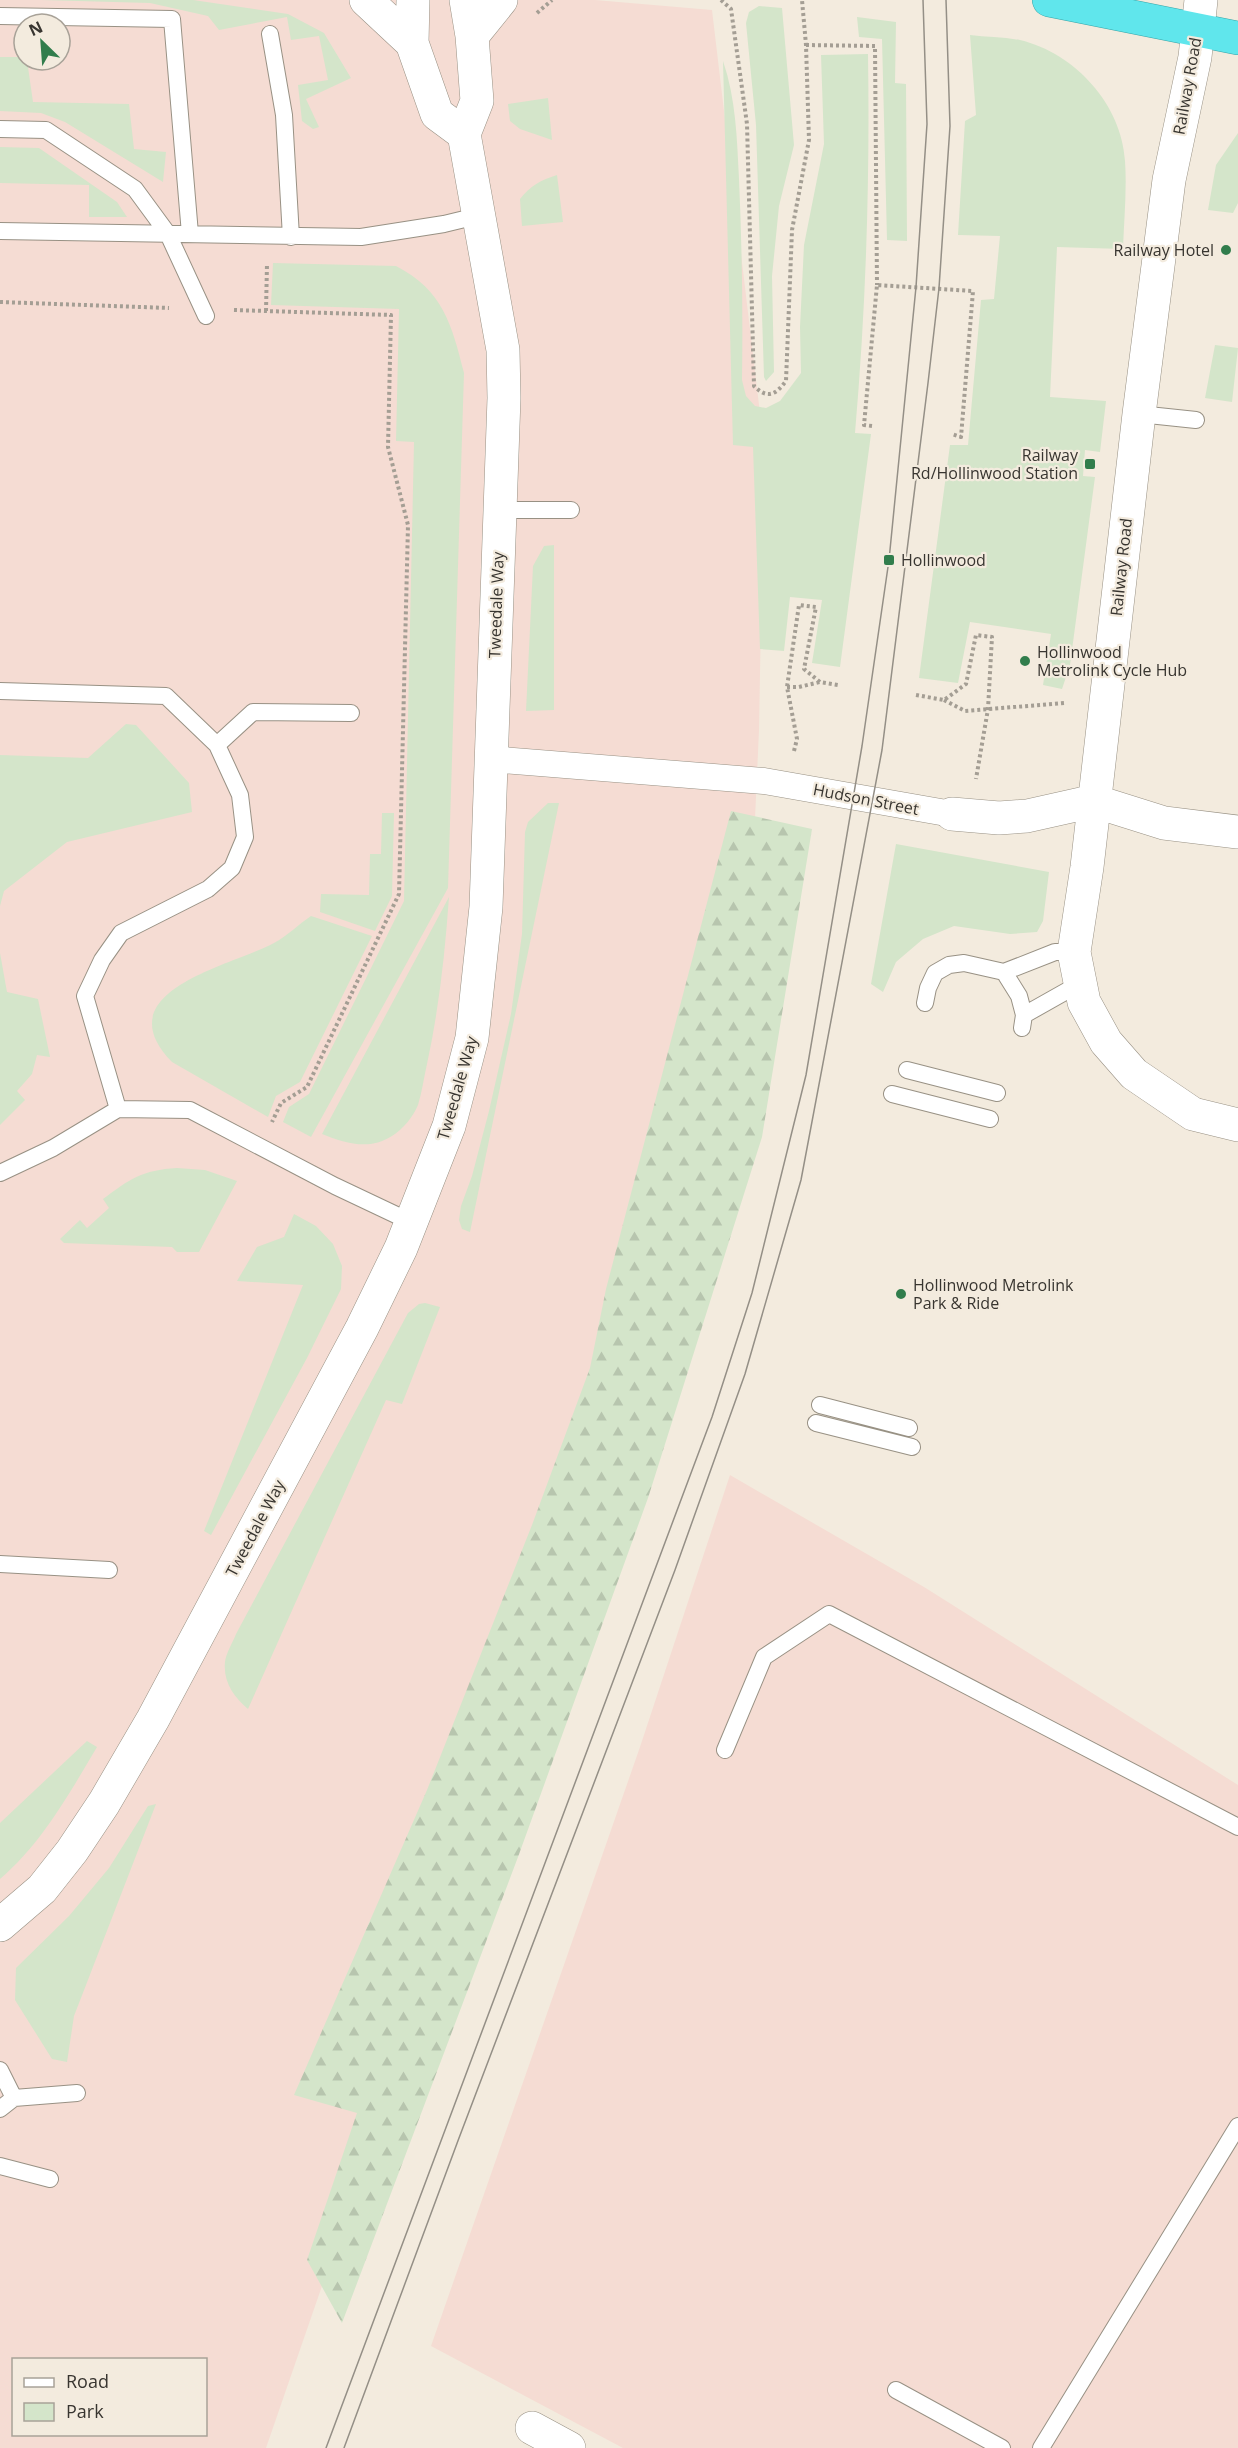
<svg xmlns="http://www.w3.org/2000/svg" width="1238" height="2448" font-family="'Open Sans',sans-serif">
	<defs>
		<pattern id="forest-firs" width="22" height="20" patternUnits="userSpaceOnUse" patternTransform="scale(1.5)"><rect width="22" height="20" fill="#d4e5ca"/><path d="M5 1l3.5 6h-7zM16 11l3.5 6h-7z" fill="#b7c5ae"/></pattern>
	</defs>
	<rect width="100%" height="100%" fill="#f3ebde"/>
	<path fill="#f5dcd3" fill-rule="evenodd" d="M0 0H595L712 10 764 447 759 730 744 1065 266 2448H0ZM24 24H60V60H24ZM14 2360H206V2434H14Z
		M730 1475 924 1587 1238 1785V2448H623L431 2346 640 1747Z"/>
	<path fill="#d4e5ca" d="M41 0H193L288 14 324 33 351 78 306 99 319 127 313 129 302 121 298 85 328 80 319 36 291 40 287 17 219 30 208 16 150 3Z
		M759 6 782 8 794 145 779 206 772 276 774 372 766 381 764 377 756 125 746 23 749 12Z
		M857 17 896 22 895 83 906 84 907 241 887 240 882 39 859 37Z
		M970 35C986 37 1004 37 1020 40 1075 53 1122 105 1125 161 1127 190 1124 220 1123 249L1057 247 1050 397 1106 401 1100 452 1085 450 1083 476 1095 477 1070 665 1062 689 1043 685 1051 634 970 622 958 683 919 678 950 445H968L981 300 994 299 1000 236 958 235 965 121 976 115Z
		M868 54C870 181 866 307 855 433L871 434 840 667 812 663 822 600 790 597 784 651 760 649 753 447 733 445 723 61C736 99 737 139 739 179 742 246 743 313 742 380L746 396 755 406 766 408 780 401 801 373 800 327 804 245 824 144 821 55Z
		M0 57H24V60H27L33 102 129 104 134 149 166 152 163 182 65 122 41 113 0 111Z
		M548 98 552 140 520 129 510 121 508 104Z
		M1238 133V203L1233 213 1208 210 1216 165Z
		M0 147 39 148 117 202 127 217H89V185L0 183Z
		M557 175 563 222 522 226 520 199C530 186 541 180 557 175Z
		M273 263 396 266C443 290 452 325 464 373L448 888 311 1137 283 1122 289 1107 309 1094 404 901 414 442 396 441 399 309 271 305Z
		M1215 345 1238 348 1232 402 1205 398Z
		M554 545V710L526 711 533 566 544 546Z
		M126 724 136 725 189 783 192 812 67 842 4 891 0 906V755L88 758Z
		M548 803H559L470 1232 462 1229 459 1220 461 1206 472 1176 489 1111 511 1014 522 934 525 832 528 822Z
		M382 813H394L392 896 375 931 320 912 321 894 369 895 370 854H381Z
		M896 844 1049 872 1043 921 1037 932 1010 934 954 926 923 939 896 962 883 992 871 984Z
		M449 897C445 953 439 1009 427 1064 424 1077 422 1092 418 1105 413 1117 403 1129 392 1136 369 1151 345 1143 322 1134Z
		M311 916 372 936 300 1082 276 1096 268 1117 172 1062C103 991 231 966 274 943 287 936 299 924 311 916Z
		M0 953 7 992 38 999 50 1057 37 1055 32 1074 17 1091 25 1100 0 1125Z
		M177 1168 205 1170 237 1181 199 1252H177L172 1247 64 1243 60 1239 80 1220 87 1228 109 1208 103 1199C130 1179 142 1170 177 1168Z
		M294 1214 316 1226 333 1244 342 1266 341 1289 307 1358 211 1535 204 1531 303 1285 237 1281 257 1247 284 1237Z
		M425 1303 440 1307 402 1404 386 1400 248 1709C234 1697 223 1682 225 1662 226 1653 233 1642 236 1634L408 1313 419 1304Z
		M87 1741 97 1747C69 1794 42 1843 0 1879V1823Z
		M156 1804 74 2016 67 2062 52 2059 15 2000 16 1968 69 1916 109 1868 148 1806Z"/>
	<path fill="url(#forest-firs)" d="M731 811 812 829 762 1137 648 1498 518 1857 342 2323 307 2260 357 2113 294 2095 427 1790 532 1525 590 1368 606 1289Z"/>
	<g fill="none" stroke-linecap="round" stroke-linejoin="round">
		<defs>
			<path id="service" d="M0 16 172 19 190 234
				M270 34 284 115 291 237
				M0 129 46 130 135 189 168 234 206 316
				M0 231 361 237 444 224 477 216
				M1139 414 1196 420
				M500 510H571
				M0 691 166 696 217 745 240 795 245 837 232 868 208 889 121 933 102 960 85 996 118 1109
				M217 745 253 712 351 713
				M1004 972 1019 996 1024 1015
				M925 1003 928 988 935 973 949 965 964 963 1004 972 1055 952H1074
				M1022 1028 1024 1015 1079 984
				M907 1070 997 1093
				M892 1094 990 1119
				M0 1173 53 1148 118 1109 190 1110 335 1186 411 1222
				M820 1405 909 1428
				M816 1423 912 1447
				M0 1564 109 1570
				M725 1750 764 1657 829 1614 1238 1827
				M0 2070 14 2098
				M0 2109 14 2098 77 2093
				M0 2166 50 2179
				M896 2390 1002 2448
				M1041 2448 1238 2126"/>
			<path id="pedestrian" d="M490 759 764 781 952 814"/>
			<path id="minor" d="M366 0 412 43
				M413 0 412 43 437 114 464 134
				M1201 0 1195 57 1169 180 1139 414 1087 867 1074 952 1084 1002 1106 1042 1134 1074 1193 1114 1238 1125
				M472 36 501 0
				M952 814 999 818 1027 816 1094 801 1164 823 1238 832
				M0 1925 42 1889 72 1851 104 1803 153 1719 362 1328 401 1248 449 1126 472 1038 486 907 504 398 503 350 464 134 477 101 472 36 466 0
				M532 2428 569 2448"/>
			<path id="trunk" d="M1049 0 1238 38"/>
		</defs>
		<use href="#service" stroke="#989184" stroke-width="18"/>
		<use href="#pedestrian" stroke="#989184" stroke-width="27"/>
		<use href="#minor" stroke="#989184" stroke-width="34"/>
		<use href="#trunk" stroke="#38a4a7" stroke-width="34"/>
		<path stroke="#a49e94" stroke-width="4" stroke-dasharray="3 3" stroke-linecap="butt" d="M721 0 731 9 747 124 754 386C768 400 776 394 786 381L792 230 809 140 806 45 802 0
			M537 13 552 0
			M806 45 875 46 877 285
			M0 302 169 308
			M234 310 391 315 388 447 408 525 399 894 307 1087 281 1103 272 1122
			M266 311 267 264
			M872 426 864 425 877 285 973 291 961 437 952 434
			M787 687H799L820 682
			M916 695 944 700 966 684 976 635 992 637 988 709 976 779
			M944 700 965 711 1064 703
			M794 751 797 739 787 687 799 605 816 607 804 669 820 682 838 685"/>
		<use href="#service" stroke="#fff" stroke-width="16"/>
		<use href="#pedestrian" stroke="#fff" stroke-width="26"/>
		<use href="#minor" stroke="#fff" stroke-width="33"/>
		<use href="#trunk" stroke="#60e6ec" stroke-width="33"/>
		<path stroke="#948f86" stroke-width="1.5" d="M326 2448 712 1417 752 1293 806 1075 862 746 889 560 916 287 927 124 923 0
			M344 2448 459 2138 675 1570 745 1374 801 1180 882 750 928 383 939 288 950 126 946 0"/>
	</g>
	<g fill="#317d4c" stroke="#f3ebde" stroke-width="2">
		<circle cx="1226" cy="250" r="6"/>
		<rect x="1084" y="458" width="12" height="12" rx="3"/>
		<rect x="883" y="554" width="12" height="12" rx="3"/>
		<circle cx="1025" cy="661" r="6"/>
		<circle cx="901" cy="1294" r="6"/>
	</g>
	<g text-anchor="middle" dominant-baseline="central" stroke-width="4.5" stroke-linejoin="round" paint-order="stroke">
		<g font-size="16" fill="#383530" stroke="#f3ebde">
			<text transform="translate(1187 86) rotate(-80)">Railway Road</text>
			<text transform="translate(1121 567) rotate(-84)">Railway Road</text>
			<text transform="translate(496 605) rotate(-88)">Tweedale Way</text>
			<text transform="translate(866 799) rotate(11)">Hudson Street</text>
			<text transform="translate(457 1088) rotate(-74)">Tweedale Way</text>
			<text transform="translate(255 1528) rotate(-62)">Tweedale Way</text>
		</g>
		<g font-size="16" fill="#383530" stroke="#f3ebde" text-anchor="start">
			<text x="1214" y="250" text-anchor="end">Railway Hotel</text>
			<text x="1078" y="455" text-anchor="end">Railway<tspan x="1078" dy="18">Rd/Hollinwood Station</tspan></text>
			<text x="901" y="560">Hollinwood</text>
			<text x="1037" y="652">Hollinwood<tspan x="1037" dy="18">Metrolink Cycle Hub</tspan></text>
			<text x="913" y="1285">Hollinwood Metrolink<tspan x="913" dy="18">Park &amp; Ride</tspan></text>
		</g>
	</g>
	<rect x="12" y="2358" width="195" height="78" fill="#f3ebde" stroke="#a8a298" stroke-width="1.5"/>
	<rect x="24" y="2378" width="30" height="9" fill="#ffffff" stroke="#a8a298" stroke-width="1.5"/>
	<text x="66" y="2388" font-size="18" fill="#383530">Road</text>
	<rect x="24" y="2403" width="30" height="18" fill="#d4e5ca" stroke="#a8a298" stroke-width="1.5"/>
	<text x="66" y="2418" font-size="18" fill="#383530">Park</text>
	<g transform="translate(42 42) rotate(335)"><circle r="28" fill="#f3ebde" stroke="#a8a298" stroke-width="1.5"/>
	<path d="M0-4.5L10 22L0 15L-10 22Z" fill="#317d4c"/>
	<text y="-9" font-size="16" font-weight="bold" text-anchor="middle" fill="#383530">N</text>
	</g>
</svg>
